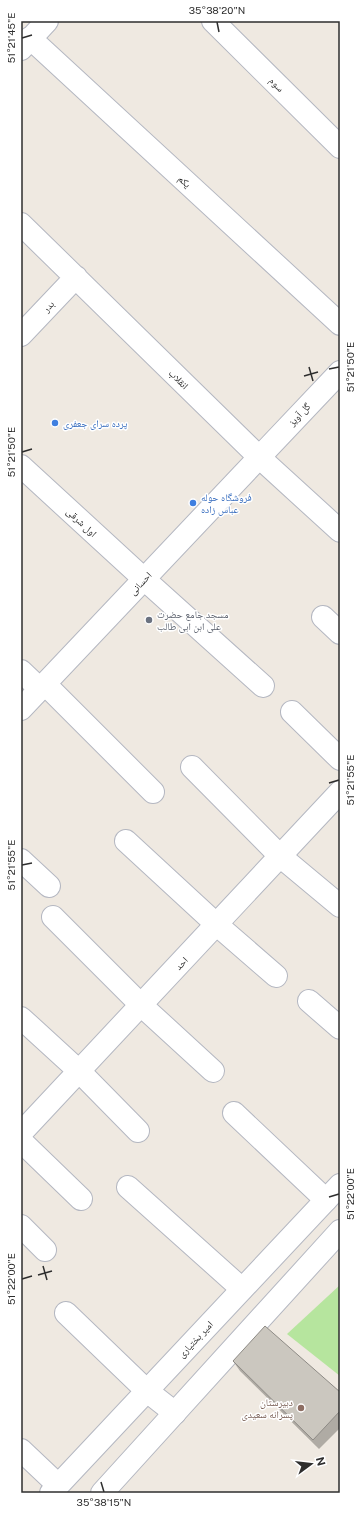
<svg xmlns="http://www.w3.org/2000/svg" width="361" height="1514" font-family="'Public Sans','Noto Naskh Arabic',sans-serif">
	<rect width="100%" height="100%" fill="#efe9e1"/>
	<path fill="#b6e59e" d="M340 1285V1376L287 1334Z"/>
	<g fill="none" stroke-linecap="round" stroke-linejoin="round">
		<defs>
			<path id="minor" d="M213 21 340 147
				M30 38 340 324
				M21 49 47 21
				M21 466 144 579 263 686
				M323 617 340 633
				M21 671 40 689
				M45 684 153 792
				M292 712 340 759
				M192 767 280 856 340 906
				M126 841 216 924 276 976
				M21 860 49 886
				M53 917 141 1005 213 1071
				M309 1001 340 1028
				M21 1018 79 1071 138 1131
				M234 1113 326 1200
				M21 1141 81 1199
				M128 1187 242 1289
				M21 1226 45 1250
				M66 1313 147 1391 175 1413
				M21 1450 58 1485"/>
			<path id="tertiary" d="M21 224 259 457 340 531
				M21 335 76 277
				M21 709 340 372
				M21 1133 340 792"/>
			<path id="secondary" d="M51 1493 340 1185
				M102 1493 340 1231"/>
		</defs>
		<use href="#minor" stroke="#b4b7c1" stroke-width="24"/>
		<use href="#tertiary" stroke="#b4b7c1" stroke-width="24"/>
		<use href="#secondary" stroke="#b4b7c1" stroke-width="24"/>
		<use href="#minor" stroke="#fff" stroke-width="22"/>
		<use href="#tertiary" stroke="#fff" stroke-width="22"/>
		<use href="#secondary" stroke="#fff" stroke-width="22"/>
	</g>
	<path fill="#afaba4" d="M233 1361 340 1392V1428L319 1449 240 1371Z"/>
	<path fill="#cbc7bf" stroke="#8e8b86" d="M265 1326 340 1392V1411L313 1440 233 1361Z"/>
	<path fill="none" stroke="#2e2e2e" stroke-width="1.5" d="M217 22 219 32M22 38 32 35M309 367 313 381M329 369 339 367M304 376 318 372M22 452 32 449M329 783 339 780M22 865 32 863M329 1197 339 1194M43 1266 47 1280M38 1275 52 1271M22 1279 32 1276M101 1482 104 1492"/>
	<g fill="#3f7fe0" stroke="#fff" stroke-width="1.5">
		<circle cx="55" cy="423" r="4"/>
		<circle cx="193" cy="503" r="4"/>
	</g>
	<circle fill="#6b7280" stroke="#fff" stroke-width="1.5" cx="149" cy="620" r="4"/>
	<circle fill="#8d6e63" stroke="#fff" stroke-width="1.5" cx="301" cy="1408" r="4"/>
	<g text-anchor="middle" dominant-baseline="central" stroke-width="3" stroke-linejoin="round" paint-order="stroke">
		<g font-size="10" fill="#2e2e2e" stroke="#fff">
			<text transform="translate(277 84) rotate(45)">سوم</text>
			<text transform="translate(185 181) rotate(43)">یکم</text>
			<text transform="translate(48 306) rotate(-47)">بدر</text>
			<text transform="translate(179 379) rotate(45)">انقلاب</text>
			<text transform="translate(299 414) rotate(-47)">گل آویز</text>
			<text transform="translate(82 522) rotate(43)">اول شرقی</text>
			<text transform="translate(140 583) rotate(-47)">احسانی</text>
			<text transform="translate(181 963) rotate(-47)">احد</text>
			<text transform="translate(195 1339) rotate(-47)">امیر بختیاری</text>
		</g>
		<g font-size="10" fill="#366cbe" stroke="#fff" text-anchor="start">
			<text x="63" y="423">پرده سرای جعفری</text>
			<text x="201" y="497">فروشگاه حوله<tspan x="201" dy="12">عباس زاده</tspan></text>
		</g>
		<g font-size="10" fill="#5b616d" stroke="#fff" text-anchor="start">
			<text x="157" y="614">مسجد جامع حضرت<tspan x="157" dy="12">علی ابن ابی طالب</tspan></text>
		</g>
		<g font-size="10" fill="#785e54" stroke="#fff" text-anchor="end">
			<text x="293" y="1402">دبیرستان<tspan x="293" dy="12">پسرانه سعیدی</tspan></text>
		</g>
	</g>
	<rect width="361" height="1514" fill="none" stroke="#ffffff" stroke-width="44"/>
	<g transform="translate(311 1464) rotate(75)" stroke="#ffffff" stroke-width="3" paint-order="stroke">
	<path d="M0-3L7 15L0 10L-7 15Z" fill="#2e2e2e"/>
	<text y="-6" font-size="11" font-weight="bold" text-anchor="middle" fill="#2e2e2e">N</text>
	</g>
	<rect x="22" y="22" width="317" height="1470" fill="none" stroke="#2e2e2e" stroke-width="1.5"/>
	<g font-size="10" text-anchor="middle" fill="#2e2e2e">
		<text x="217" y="14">35°38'20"N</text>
		<text transform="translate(11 38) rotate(-90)" y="4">51°21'45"E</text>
		<text transform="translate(350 367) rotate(-90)" y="4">51°21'50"E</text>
		<text transform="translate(11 452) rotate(-90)" y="4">51°21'50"E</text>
		<text transform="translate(350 780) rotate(-90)" y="4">51°21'55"E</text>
		<text transform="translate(11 865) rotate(-90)" y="4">51°21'55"E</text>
		<text transform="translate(350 1194) rotate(-90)" y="4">51°22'00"E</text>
		<text transform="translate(11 1279) rotate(-90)" y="4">51°22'00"E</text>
		<text x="104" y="1506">35°38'15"N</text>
	</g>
</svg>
